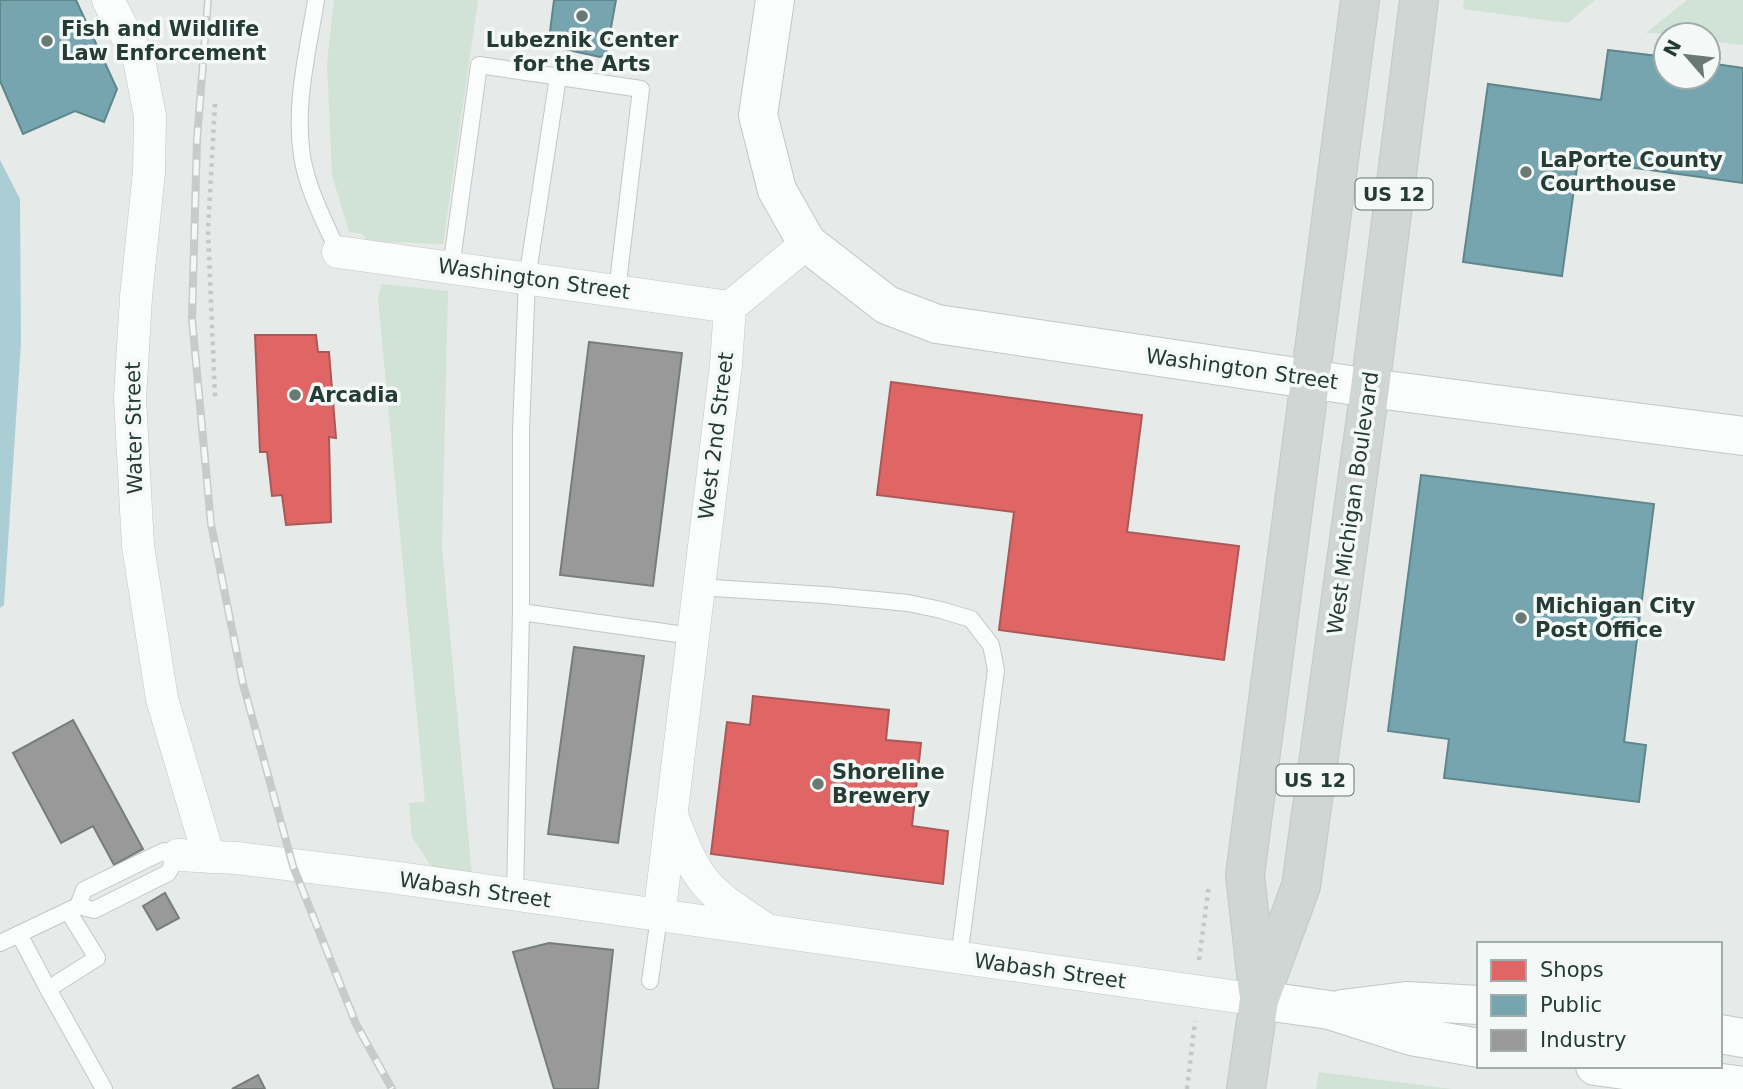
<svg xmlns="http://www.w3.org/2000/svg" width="1743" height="1089" font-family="'DejaVu Sans',sans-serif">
	<rect width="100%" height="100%" fill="#e6eae8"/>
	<path fill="#d1e2d6" d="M334 0H478L443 244 367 241 362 234 349 232 332 175 327 63Z
		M1464 0H1595L1568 23 1463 9Z
		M1687 0H1743V45L1708 41V35L1646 33Z
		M381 284 448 291 442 548 472 875 431 866 412 837 409 803 425 802 378 298Z
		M1319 1072 1452 1089H1316Z"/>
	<path fill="#abced4" d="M0 160 20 199 21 342 4 605 0 608Z"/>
	<path fill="#e06666" stroke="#a85958" stroke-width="2" d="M255 335H316L318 352H329L336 438 329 437 331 522 286 525 282 495 272 496 267 452H260Z
		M891 382 1142 415 1127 532 1239 546 1224 660 999 630 1014 512 877 495Z
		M753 696 889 710 886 740 921 743 912 826 948 831 943 884 711 854 727 722 750 725Z"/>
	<path fill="#76a5af" stroke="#5e868b" stroke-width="2" d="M0 0H76L117 89 104 122 75 111 23 134 0 81Z
		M554 0H616L606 55 600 57 563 49 559 36 550 32Z
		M1608 50 1666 57V77H1708V63L1743 68V183L1578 160 1562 276 1463 262 1488 84 1601 100Z
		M1421 475 1654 504 1624 742 1646 745 1639 802 1444 778 1449 739 1388 731Z"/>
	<path fill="#999" stroke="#767d7b" stroke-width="2" d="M589 342 682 353 653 586 560 575Z
		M574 647 644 656 618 843 548 834Z
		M73 720 143 849 114 865 93 826 61 843 13 753Z
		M165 893 179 918 157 930 143 906Z
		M549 943 613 950 598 1089H554L513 952Z
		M258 1075 265 1089H232Z"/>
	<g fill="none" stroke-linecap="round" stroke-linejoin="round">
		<defs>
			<path id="lane" d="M316 0C308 51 294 104 302 156 307 189 325 222 338 252
				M558 77 527 279 521 430V612L692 636
				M451 268 479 65 641 89 617 291
				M697 587 824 595 908 603 941 610 971 619 991 645 996 670 959 958
				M515 896 521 612
				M68 911 97 958 48 989 104 1089
				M19 934 48 989
				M0 943 78 906 94 910 168 873 178 855 164 851 84 890 78 906
				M650 981 659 917"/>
			<path id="street" d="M108 0 139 60 150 116 149 172 136 297 130 398 138 546 162 699 209 857
				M338 252 730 307
				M674 821C699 886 707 890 764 928
				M178 855 236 858 391 877 1259 1000
				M659 917 726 365 730 307 807 243"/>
			<path id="secondary" d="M775 0 758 115 777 190 807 243 887 305 937 324 1370 388 1743 436
				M1259 1000 1329 1010 1411 1036 1479 1048
				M1342 1009 1406 1001 1479 1005
				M1720 1034 1743 1038
				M1595 1066 1743 1086"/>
			<path id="primary" d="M1258 991 1245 875 1360 0
				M1246 1089 1259 1000 1301 886 1370 388 1419 0"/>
		</defs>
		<use href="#lane" stroke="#c3c7c5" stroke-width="18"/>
		<use href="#street" stroke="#c3c7c5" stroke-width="33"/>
		<use href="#secondary" stroke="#c2c8c5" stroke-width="40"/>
		<use href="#primary" stroke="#c2c9c7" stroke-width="40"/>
		<path stroke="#c2cac6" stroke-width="4.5" stroke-dasharray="3.5 5" stroke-linecap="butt" d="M215 104 208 230 215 397
			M1199 960 1209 885
			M1187 1089 1195 1021"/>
		<use href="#lane" stroke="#fbfcfc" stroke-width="16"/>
		<use href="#street" stroke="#fbfcfc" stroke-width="32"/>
		<use href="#secondary" stroke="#fbfcfc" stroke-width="38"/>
		<use href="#primary" stroke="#cfd6d4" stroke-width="38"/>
		<defs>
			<path id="rail" d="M208 0 197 139 192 319 211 524 243 684 293 866 356 1024 392 1089"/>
		</defs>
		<use href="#rail" stroke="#c7cbca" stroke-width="8"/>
		<use href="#rail" stroke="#f4f9f7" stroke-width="5" stroke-dasharray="16" stroke-linecap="butt"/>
	</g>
	<g fill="#697974" stroke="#f4f9f7" stroke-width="2.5">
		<circle cx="582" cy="16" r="7"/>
		<circle cx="47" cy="41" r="7"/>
		<circle cx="1526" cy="172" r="7"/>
		<circle cx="295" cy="395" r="7"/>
		<circle cx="1521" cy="618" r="7"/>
		<circle cx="818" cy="784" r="7"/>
	</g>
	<g text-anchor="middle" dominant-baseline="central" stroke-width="7" stroke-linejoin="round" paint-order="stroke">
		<g fill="#f4f9f7" stroke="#637570" stroke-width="2">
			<rect x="1355.5" y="178.5" width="77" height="31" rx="5"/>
			<rect x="1276.5" y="764.5" width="77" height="31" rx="5"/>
		</g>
		<g font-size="19" font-weight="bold" fill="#253c36">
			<text x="1394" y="194">US 12</text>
			<text x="1315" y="780">US 12</text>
		</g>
		<g font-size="21" font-weight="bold" fill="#253c36" stroke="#f4f9f7" text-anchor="start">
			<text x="61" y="29">Fish and Wildlife<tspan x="61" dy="24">Law Enforcement</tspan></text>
			<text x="582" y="40" text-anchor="middle">Lubeznik Center<tspan x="582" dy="24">for the Arts</tspan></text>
			<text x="1540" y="160">LaPorte County<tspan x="1540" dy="24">Courthouse</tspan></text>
			<text x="309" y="395">Arcadia</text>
			<text x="1535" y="606">Michigan City<tspan x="1535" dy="24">Post Office</tspan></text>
			<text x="832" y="772">Shoreline<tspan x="832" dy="24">Brewery</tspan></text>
		</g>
		<g font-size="21" fill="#253c36" stroke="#f4f9f7">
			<text transform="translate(534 279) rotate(8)">Washington Street</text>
			<text transform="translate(1242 369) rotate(8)">Washington Street</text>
			<text transform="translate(134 428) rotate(-91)">Water Street</text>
			<text transform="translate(716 436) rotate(-83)">West 2nd Street</text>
			<text transform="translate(1353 503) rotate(-82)">West Michigan Boulevard</text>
			<text transform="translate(475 890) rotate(8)">Wabash Street</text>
			<text transform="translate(1050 971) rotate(8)">Wabash Street</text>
		</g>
	</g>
	<rect x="1477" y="942" width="245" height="126" fill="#f4f9f7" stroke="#a1adaa" stroke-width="2"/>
	<rect x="1491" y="960" width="35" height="21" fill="#e06666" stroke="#a1adaa" stroke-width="2"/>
	<text x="1540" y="977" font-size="21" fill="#253c36">Shops</text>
	<rect x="1491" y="995" width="35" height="21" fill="#76a5af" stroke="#a1adaa" stroke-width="2"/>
	<text x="1540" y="1012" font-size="21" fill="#253c36">Public</text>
	<rect x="1491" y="1030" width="35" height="21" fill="#999999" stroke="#a1adaa" stroke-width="2"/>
	<text x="1540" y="1047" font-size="21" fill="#253c36">Industry</text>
	<g transform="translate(1687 56) rotate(298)"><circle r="33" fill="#f4f9f7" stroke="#a1adaa" stroke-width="2"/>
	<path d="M0-5L12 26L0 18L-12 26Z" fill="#697974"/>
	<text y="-10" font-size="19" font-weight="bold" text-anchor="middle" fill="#253c36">N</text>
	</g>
</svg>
